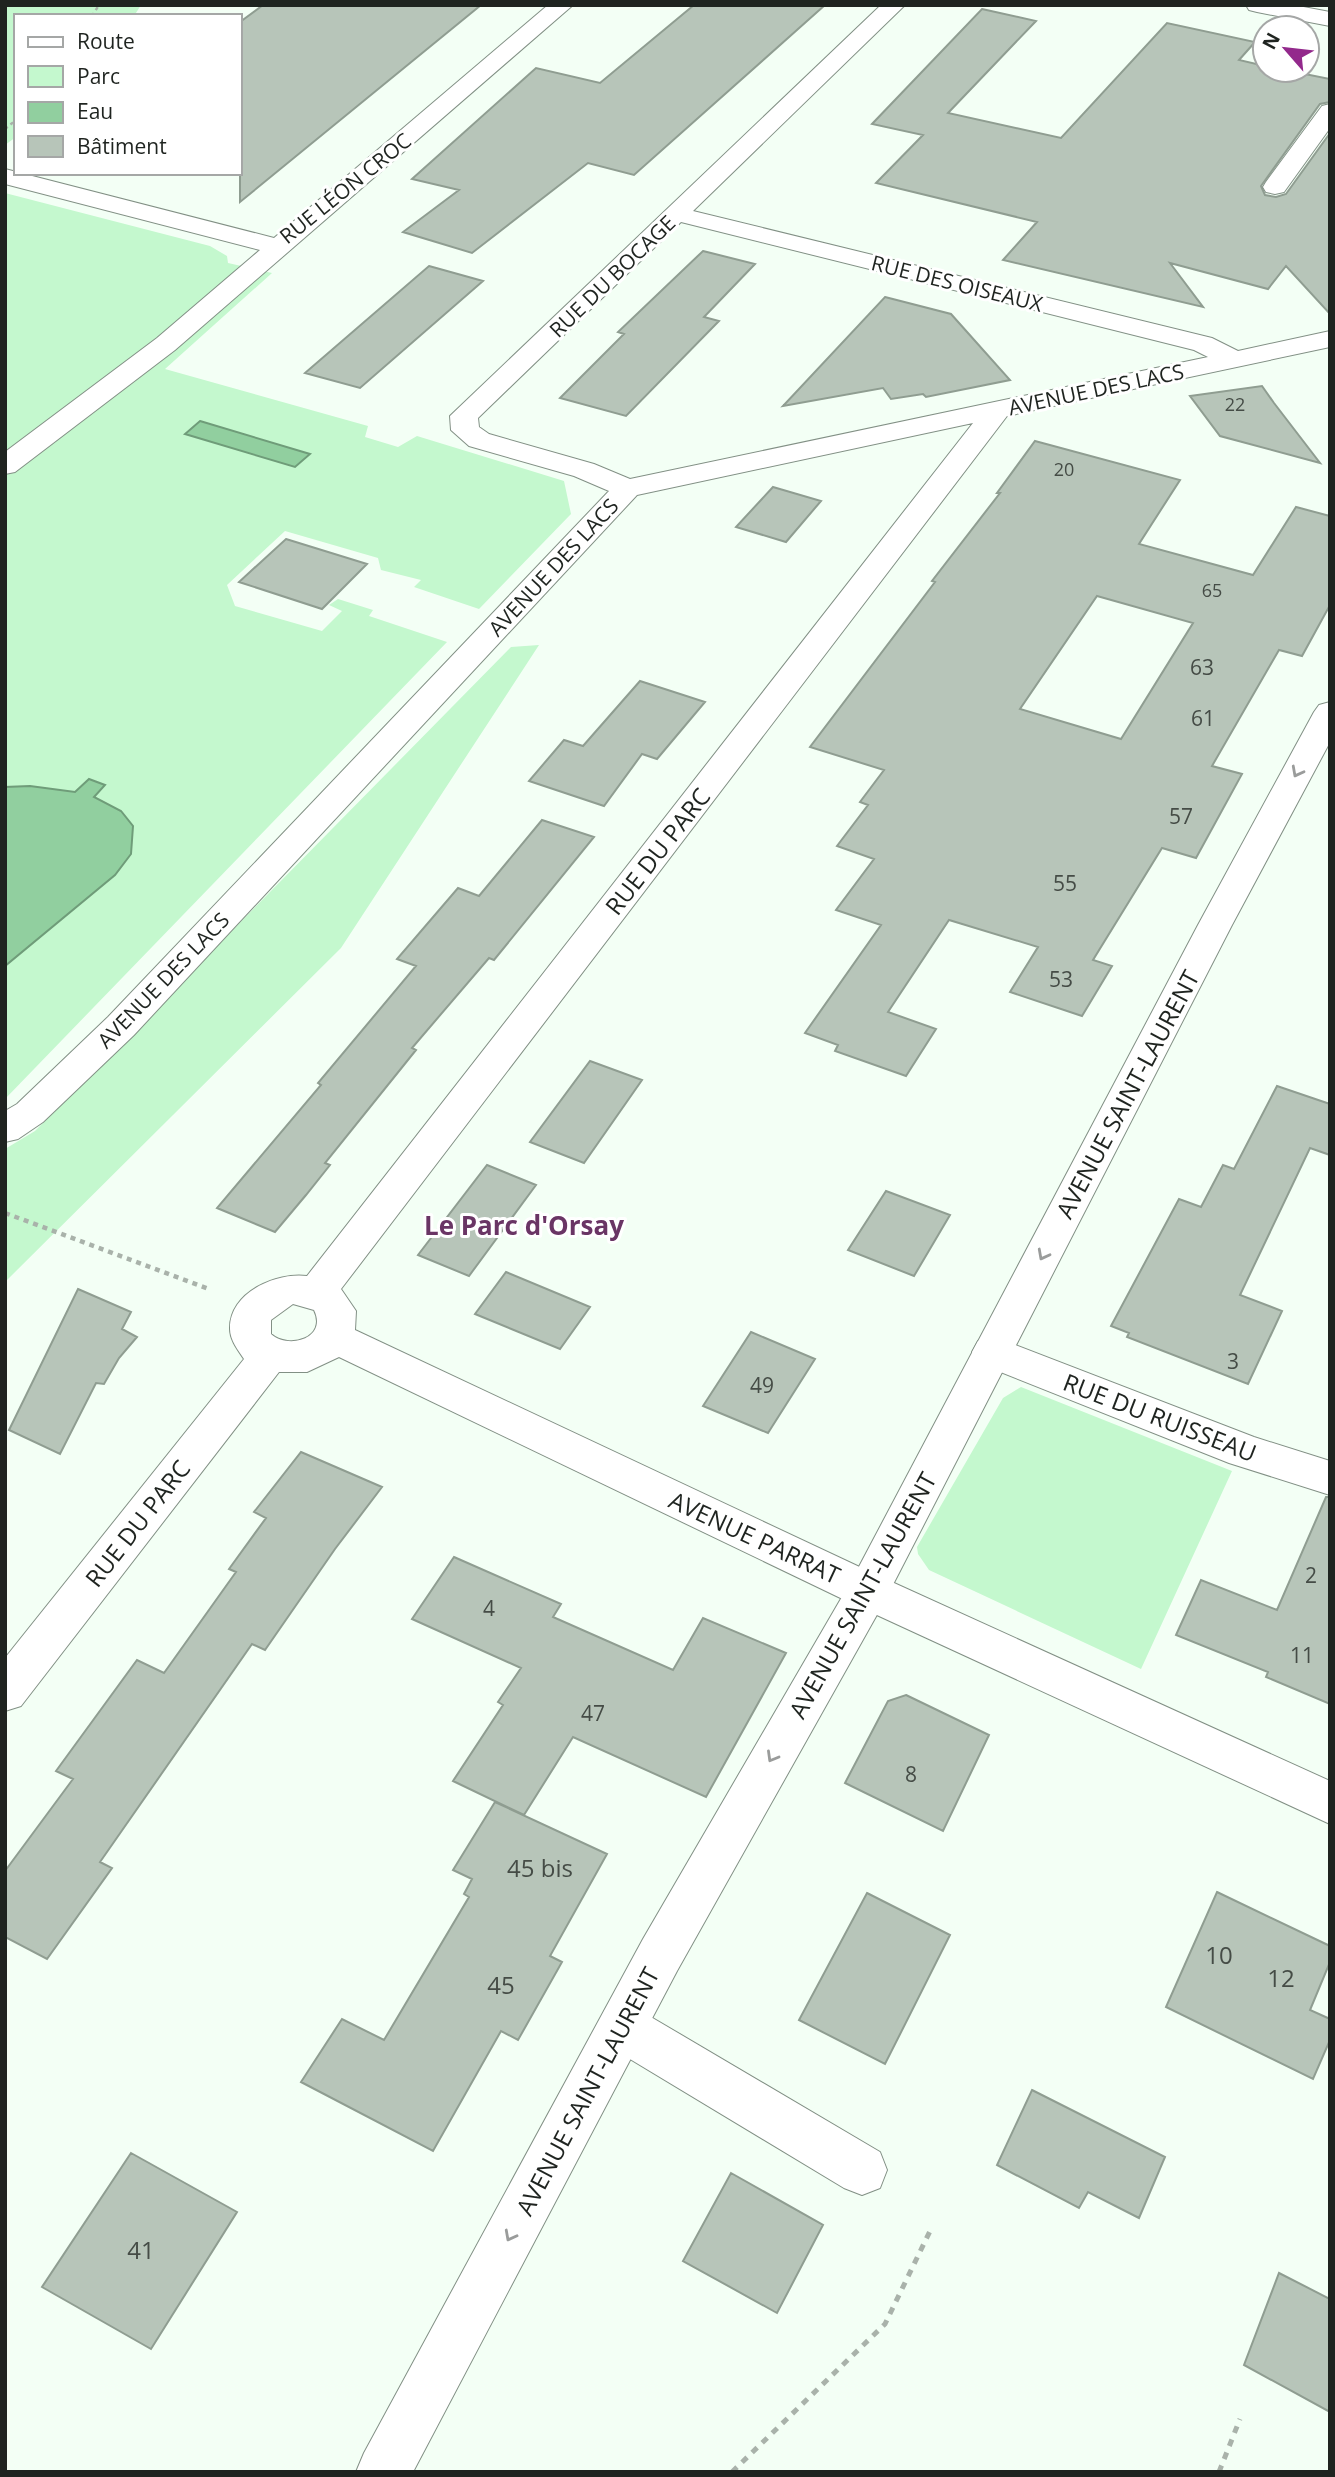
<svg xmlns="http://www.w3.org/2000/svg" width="1335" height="2477" font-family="'Open Sans',sans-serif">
	<rect width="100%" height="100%" fill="#f3fff5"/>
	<path fill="#c4f8ce" d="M5 5H141L134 16H16V137L5 145Z
		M5 193 210 246 227 256 228 263 272 273 165 369 368 426 365 437 398 447 417 436 564 481 571 514 479 609 414 587 421 580 381 570 378 558 285 531 227 585 235 606 322 631 342 611 329 605 338 599 373 610 369 616 447 642 5 1099V966L115 875 121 811 93 797 105 785 90 779 75 792 30 786 5 787Z
		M539 645 341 948 5 1282V1149L35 1131 511 647Z
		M1021 1387 1232 1471 1141 1669 929 1570 918 1554 917 1547 1003 1398Z"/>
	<path fill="#91cf9f" stroke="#6f9c79" stroke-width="2" d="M200 421 310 454 295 467 185 434Z
		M89 779 105 785 94 797 121 811 133 826 131 854 115 875 5 966V787L30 786 75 792Z"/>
	<path fill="#b7c5b9" stroke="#8f9d91" stroke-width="2" fill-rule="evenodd" d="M263 5H481L240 202V22Z
		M694 5H825L634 175 588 163 472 253 403 232 459 190 412 179 536 68 600 83Z
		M982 9 1036 21 948 113 1061 138 1167 23 1255 42 1239 60 1265 66V70H1285L1330 79V102L1320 104 1261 186 1265 195 1276 197 1286 194 1330 133V314L1286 266 1268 289 1170 263 1203 307 1003 260 1037 222 876 183 923 135 872 124Z
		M703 251 755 264 704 317 719 321 626 416 560 398 624 334 618 332Z
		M429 266 483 281 360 388 305 373Z
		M885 297 951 314 1010 380 926 397 923 394 891 399 883 388 783 406Z
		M1262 386 1274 403 1320 463 1220 436 1190 396Z
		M1035 441 1180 480 1139 544 1253 575 1296 507 1330 516V605L1302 656 1279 650 1212 766 1242 774 1196 858 1162 848 1093 960 1112 966 1082 1016 1010 992 1038 947 949 920 888 1012 936 1029 906 1076 835 1051 838 1045 805 1033 881 925 836 910 874 859 837 846 868 805 860 802 884 770 810 747 935 582 932 581 1000 493H997ZM1097 596 1193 623 1121 739 1020 709Z
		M773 487 821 501 786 542 736 527Z
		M286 539 367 564 322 609 239 582Z
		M640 681 705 702 657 759 642 754 604 806 529 781 564 740 583 746Z
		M542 820 594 837 494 960 489 958 412 1048 416 1050 325 1163 330 1165 306 1195 275 1232 217 1208 321 1085 318 1083 416 966 397 959 458 888 479 896Z
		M590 1061 642 1080 584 1163 530 1142Z
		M1277 1086 1330 1104V1155L1310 1148 1240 1295 1282 1311 1248 1384 1127 1337 1129 1333 1111 1326 1179 1199 1201 1207 1223 1165 1234 1169Z
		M487 1165 536 1185 469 1276 418 1255Z
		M886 1191 950 1215 914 1276 848 1250Z
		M506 1272 590 1307 560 1349 475 1314Z
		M78 1289 131 1312 122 1329 137 1337 119 1358 104 1384 96 1383 60 1454 9 1430Z
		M751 1332 815 1359 768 1433 703 1406Z
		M301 1452 382 1487 335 1549 265 1650 252 1644 100 1862 112 1868 47 1959 5 1937V1871L73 1779 56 1771 137 1660 164 1673 236 1572 229 1569 266 1518 254 1512Z
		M1326 1497H1330V1704L1266 1677 1268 1672 1176 1635 1201 1580 1277 1610Z
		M454 1557 561 1604 553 1617 673 1670 703 1618 786 1653 706 1797 573 1737 524 1815 453 1781 503 1705 498 1702 521 1668 412 1619Z
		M906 1695 989 1735 943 1831 845 1783 888 1701Z
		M495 1802 607 1854 550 1956 562 1962 518 2040 501 2031 433 2151 301 2082 342 2019 384 2040 469 1897 464 1894 472 1879 453 1870Z
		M1217 1892 1330 1946V1962L1310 2010 1330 2019V2040L1313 2079 1166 2007Z
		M867 1893 950 1935 885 2064 799 2020Z
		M1032 2090 1165 2157 1139 2218 1088 2192 1079 2208 997 2165Z
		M131 2153 237 2212 151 2349 42 2287Z
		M731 2173 823 2225 777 2313 683 2261Z
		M1279 2273 1330 2299V2412L1244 2365Z"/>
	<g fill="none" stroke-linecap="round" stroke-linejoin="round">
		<defs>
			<path id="minor" d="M548 5H573L175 350 15 472 5 474V452L157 338 260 250 5 184V169L274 238Z
				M881 5H905L693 211 1212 338 1238 351 1330 331V347L1007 416 341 1289 356 1311 355 1330 883 1578 1330 1781V1824L853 1604 339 1357 307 1372H279L21 1706 5 1711V1658L244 1359C238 1350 230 1340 230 1329 229 1292 277 1272 307 1276L973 423 637 495 134 1035 43 1122 18 1139 5 1142V1111L17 1104 108 1017 609 491 574 476 469 446 451 430 450 416ZM681 222 1194 350 1208 357 630 479 594 464 489 434 479 427 478 418ZM293 1304 314 1310C328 1338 289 1350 271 1334V1320Z
				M1246 5H1293L1330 12V26L1257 12 1249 10Z
				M1330 104V128L1284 192 1275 194 1266 192 1263 187 1266 182 1322 106Z
				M992 1336 1254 1437 1330 1461V1495L1229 1463 978 1363 972 1352 978 1341Z
				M622 2004 639 2010 880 2152 887 2170 880 2188 862 2195 844 2188 605 2044 598 2027 605 2010Z"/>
			<path id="major" d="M1330 702V742L1232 925 883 1604 677 1971 413 2472H356L364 2453 643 1939 853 1578 1198 925 1314 712 1319 705Z"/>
		</defs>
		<use href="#minor" stroke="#829085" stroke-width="2"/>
		<use href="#major" stroke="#829085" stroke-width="2"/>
		<path stroke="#a9b2aa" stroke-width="2.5" stroke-dasharray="3.5 3.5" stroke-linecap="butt" d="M92 16 99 5
			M5 129 16 120"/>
		<path stroke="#a9b2aa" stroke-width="4.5" stroke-dasharray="5 5" stroke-linecap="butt" d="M5 1213 209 1289"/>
		<path stroke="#a9b2aa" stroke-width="5" stroke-dasharray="7 7" stroke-linecap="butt" d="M732 2472 885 2324 931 2229
			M1219 2472 1240 2419"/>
		<use href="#minor" fill="#fff" fill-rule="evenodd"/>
		<use href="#major" fill="#fff" fill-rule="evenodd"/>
	</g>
	<defs><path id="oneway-chevron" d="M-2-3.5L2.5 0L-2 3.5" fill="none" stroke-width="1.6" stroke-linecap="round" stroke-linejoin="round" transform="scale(1.75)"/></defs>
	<g stroke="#9a9c9b">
		<use href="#oneway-chevron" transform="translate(1297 772) rotate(118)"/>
		<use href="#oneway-chevron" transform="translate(1043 1255) rotate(118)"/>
		<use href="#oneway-chevron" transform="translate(772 1757) rotate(120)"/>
		<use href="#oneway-chevron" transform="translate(510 2236) rotate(118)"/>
	</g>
	<g text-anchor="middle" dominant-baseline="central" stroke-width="6" stroke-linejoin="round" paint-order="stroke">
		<g font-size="18" fill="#454c46">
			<text x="1235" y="404">22</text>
			<text x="1064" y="469">20</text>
			<text x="1212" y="590">65</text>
		</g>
		<g font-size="21" fill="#1f2420" stroke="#fff">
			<text transform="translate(345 188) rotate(-39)">RUE LÉON CROC</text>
			<text transform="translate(612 276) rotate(-44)">RUE DU BOCAGE</text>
			<text transform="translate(957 283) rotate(14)">RUE DES OISEAUX</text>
			<text transform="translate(1096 389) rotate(-12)">AVENUE DES LACS</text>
			<text transform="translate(553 567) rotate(-47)">AVENUE DES LACS</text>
			<text transform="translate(163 980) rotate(-46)">AVENUE DES LACS</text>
		</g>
		<g font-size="21" fill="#454c46">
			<text x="1202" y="667">63</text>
			<text x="1203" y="718">61</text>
			<text x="1181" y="816">57</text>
			<text x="1065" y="883">55</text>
			<text x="1061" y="979">53</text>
			<text x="1233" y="1361">3</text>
			<text x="762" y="1385">49</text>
			<text x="1311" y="1575">2</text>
			<text x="489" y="1608">4</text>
			<text x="1302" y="1655">11</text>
			<text x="593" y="1713">47</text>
			<text x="911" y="1774">8</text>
		</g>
		<g font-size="24" fill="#1f2420" stroke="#fff">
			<text transform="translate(657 851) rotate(-52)">RUE DU PARC</text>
			<text transform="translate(1127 1094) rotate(-62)">AVENUE SAINT-LAURENT</text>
			<text transform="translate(1160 1417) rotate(21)">RUE DU RUISSEAU</text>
			<text transform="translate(137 1523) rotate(-52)">RUE DU PARC</text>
			<text transform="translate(755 1537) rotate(25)">AVENUE PARRAT</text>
			<text transform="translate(862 1595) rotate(-61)">AVENUE SAINT-LAURENT</text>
			<text transform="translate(587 2091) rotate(-62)">AVENUE SAINT-LAURENT</text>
		</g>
		<g font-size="24" fill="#454c46">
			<text x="540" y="1867">45 bis</text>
			<text x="1219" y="1954">10</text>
			<text x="1281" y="1977">12</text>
			<text x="501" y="1984">45</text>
			<text x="141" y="2249">41</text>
		</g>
		<g font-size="26" font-weight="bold" fill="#6a3565" stroke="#fff">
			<text x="524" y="1225">Le Parc d'Orsay</text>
		</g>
	</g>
	<rect width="1335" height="2477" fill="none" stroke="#1f2420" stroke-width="14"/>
	<rect x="14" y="14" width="228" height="161" fill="#ffffff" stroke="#a5a7a6" stroke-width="2"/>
	<rect x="28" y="37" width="35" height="10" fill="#ffffff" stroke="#a5a7a6" stroke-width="2"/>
	<text x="77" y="49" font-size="21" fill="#1f2420">Route</text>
	<rect x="28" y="66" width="35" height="21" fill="#c4f8ce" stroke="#a5a7a6" stroke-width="2"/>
	<text x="77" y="84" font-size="21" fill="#1f2420">Parc</text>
	<rect x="28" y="102" width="35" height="21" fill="#91cf9f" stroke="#a5a7a6" stroke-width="2"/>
	<text x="77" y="119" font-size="21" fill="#1f2420">Eau</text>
	<rect x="28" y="136" width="35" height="21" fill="#b7c5b9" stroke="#a5a7a6" stroke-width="2"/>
	<text x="77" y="154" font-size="21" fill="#1f2420">Bâtiment</text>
	<g transform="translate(1286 49) rotate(298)"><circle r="33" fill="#ffffff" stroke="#a5a7a6" stroke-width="2"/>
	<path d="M0-5L12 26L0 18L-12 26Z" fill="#93298c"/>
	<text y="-10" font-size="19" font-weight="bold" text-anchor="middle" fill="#1f2420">N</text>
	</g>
</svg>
